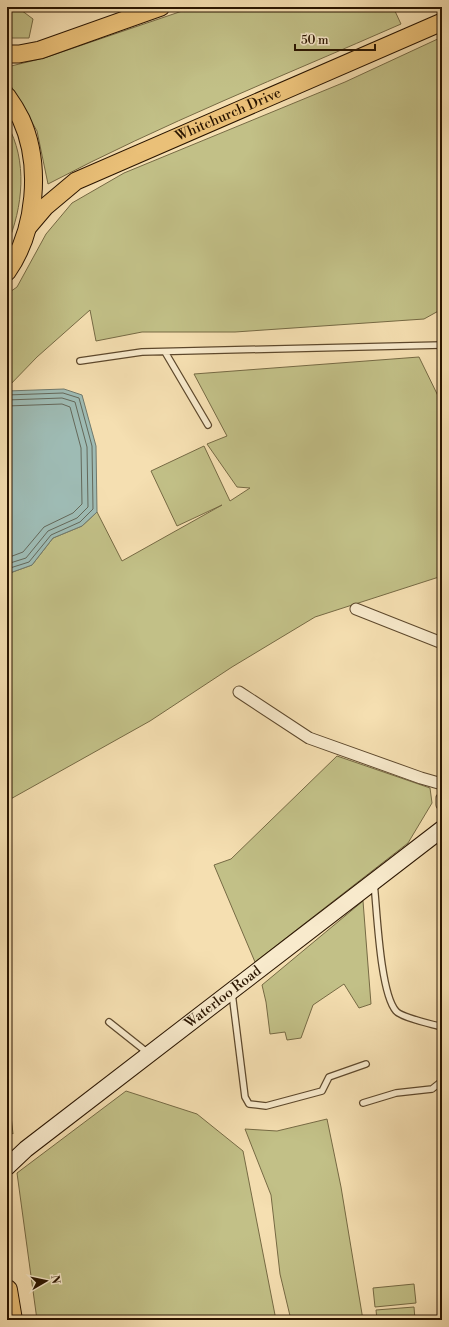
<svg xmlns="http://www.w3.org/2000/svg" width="449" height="1327" font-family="'Libre Bodoni',serif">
	<rect width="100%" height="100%" fill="#f5dfb1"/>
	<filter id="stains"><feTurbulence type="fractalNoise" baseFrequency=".005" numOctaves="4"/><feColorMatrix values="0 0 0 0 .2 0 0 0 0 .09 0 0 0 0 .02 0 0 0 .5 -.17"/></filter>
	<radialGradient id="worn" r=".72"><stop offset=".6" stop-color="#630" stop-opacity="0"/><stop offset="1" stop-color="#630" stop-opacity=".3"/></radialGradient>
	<path fill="#c2c087" stroke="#766a44" d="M7 7H17L33 19 29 38H7Z
		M194 7H395L394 9 401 24C283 76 162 124 48 184L37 131 7 79V67L44 58Z
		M442 37V309L424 319 235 332H142L96 341 90 310 37 357 7 388V294L17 287 46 234 72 203 124 173 345 82Z
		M7 124C28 161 23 207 7 245Z
		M419 357 442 404V576L315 617 232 667 150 721 7 801V574L32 565 53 538 82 526 97 512 122 561 222 505 177 526 151 471 204 446 230 501 250 488 237 487 207 444 227 436 194 374Z
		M337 756 430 788 432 803 408 843 255 962 214 865 231 859Z
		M363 901 371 1004 359 1008 344 984 313 1005 301 1038 287 1040 285 1032 270 1034 266 1002 262 985Z
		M7 1078 13 1134 8 1130 7 1126Z
		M126 1091 197 1114 243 1151 276 1320H37L17 1173Z
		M327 1119 341 1187 363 1320H291L280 1274 271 1195 245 1129 277 1131Z
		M414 1284 416 1303 375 1307 373 1288Z
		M414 1307 415 1320H377L376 1310Z"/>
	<path fill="#9ebbb4" stroke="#70796c" d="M64 389 82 395 96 446 97 512 82 526 53 538 32 565 7 574V391Z"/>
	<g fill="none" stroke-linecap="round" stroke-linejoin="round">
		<path stroke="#64685a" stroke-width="1" d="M7 395 63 393 79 398 92 446 93 509 80 522 51 535 29 562 7 569
			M7 400 62 398 75 402 87 447 88 507 77 518 48 531 26 558 7 564
			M7 406 62 404 70 407 81 448 82 504 73 513 44 527 23 552 7 558"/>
		<defs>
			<path id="lane" d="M165 352 208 425
				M80 361 142 352 442 345
				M374 883C377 910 380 993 396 1011 402 1018 432 1024 442 1027
				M232 993 245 1097 249 1104 266 1106 322 1091 329 1077 366 1064
				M109 1022 148 1053
				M363 1103 396 1093 432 1089 442 1081"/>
			<path id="street" d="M356 609 442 643
				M239 692 309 738 421 778 442 784
				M442 798V805"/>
			<g id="secondary">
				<path id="s1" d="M7 1167 26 1149 442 829"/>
			</g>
			<g id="primary">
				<path d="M7 54H19L40 50 161 7"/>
				<path d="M7 96C12 103 17 111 21 119 42 165 36 231 7 272"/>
				<path id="s2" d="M28 227 45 207 76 181 442 22"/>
			</g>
			<path id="highway" d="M7 1290 12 1320"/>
		</defs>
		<use href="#lane" stroke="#5d482c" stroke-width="8"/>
		<use href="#street" stroke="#5d482c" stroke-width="13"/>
		<use href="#secondary" stroke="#2a1500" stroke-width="18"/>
		<use href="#primary" stroke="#2a1500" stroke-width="19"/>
		<use href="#highway" stroke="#2a1500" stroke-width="22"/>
		<use href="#lane" stroke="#f8eacc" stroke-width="5.5"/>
		<use href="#street" stroke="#f8eacc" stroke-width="11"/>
		<use href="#secondary" stroke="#f8eacc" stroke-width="16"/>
		<use href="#primary" stroke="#eac078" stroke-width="17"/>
		<use href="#highway" stroke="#eac078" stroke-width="20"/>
	</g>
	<g text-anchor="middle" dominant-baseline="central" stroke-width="3" stroke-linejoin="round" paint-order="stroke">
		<g font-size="14" fill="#2a1500" stroke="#f8eacc">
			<text stroke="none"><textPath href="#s2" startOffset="233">Whitchurch Drive</textPath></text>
			<text stroke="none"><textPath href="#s1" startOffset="275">Waterloo Road</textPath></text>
		</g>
	</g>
	<rect width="449" height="1327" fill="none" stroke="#f5dfb1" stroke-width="24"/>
	<rect x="8" y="8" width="433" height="1311" fill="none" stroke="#2a1500" stroke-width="2"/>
	<rect x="12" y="12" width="425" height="1303" fill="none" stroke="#2a1500"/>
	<g transform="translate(46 1281) rotate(81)" stroke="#f8eacc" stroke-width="3" paint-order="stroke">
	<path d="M0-3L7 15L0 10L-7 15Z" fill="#2a1500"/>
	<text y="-6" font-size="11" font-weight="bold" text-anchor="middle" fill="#2a1500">N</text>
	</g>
	<path d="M295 44v6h80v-6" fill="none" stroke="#2a1500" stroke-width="2"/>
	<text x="301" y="44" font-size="12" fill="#2a1500" stroke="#f8eacc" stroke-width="3" paint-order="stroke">50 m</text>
	<rect width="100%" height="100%" filter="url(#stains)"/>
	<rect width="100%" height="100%" fill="url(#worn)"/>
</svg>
